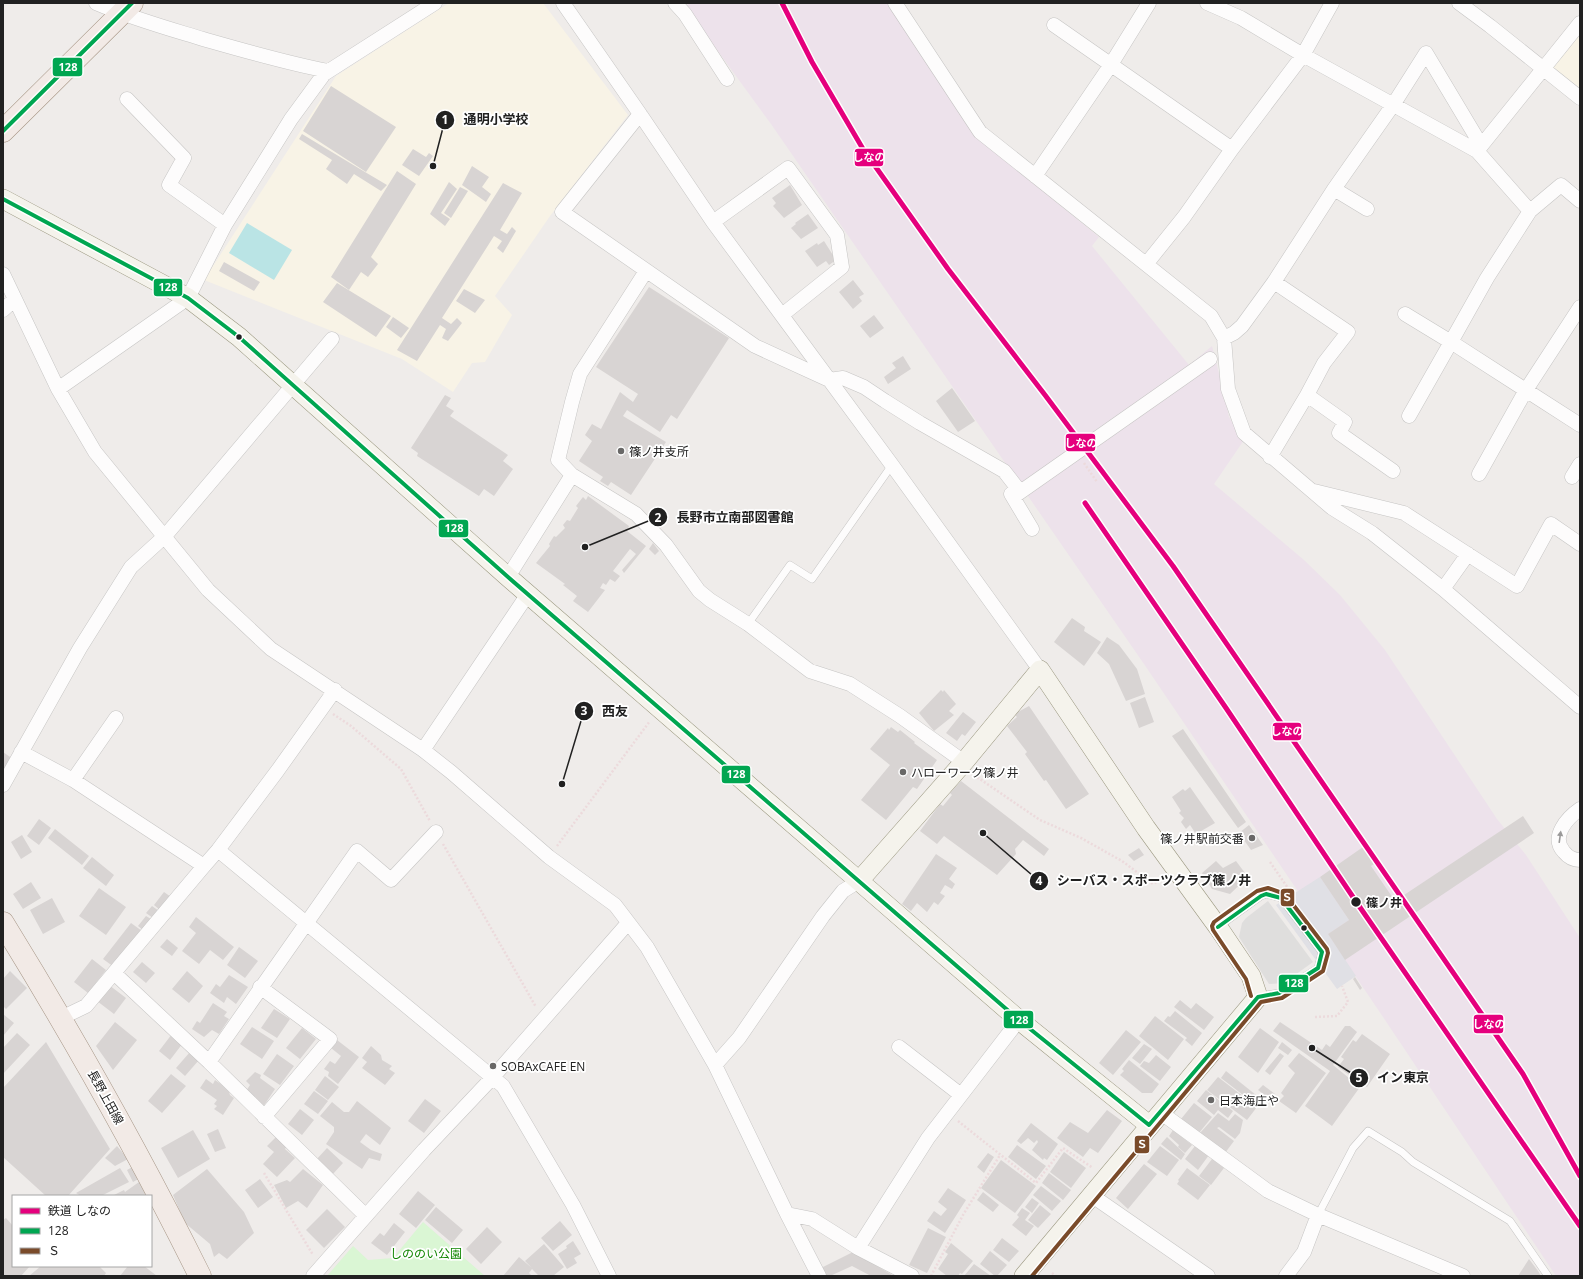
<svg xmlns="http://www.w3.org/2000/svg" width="1583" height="1279" font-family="'Open Sans','Noto Sans JP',sans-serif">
	<rect width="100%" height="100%" fill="#efecea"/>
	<path fill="#ede2eb" d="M690 3H888L941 82 971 132 1099 237 1092 246 1189 365 1212 346 1222 385 1229 417 1244 440 1214 484 1304 560 1340 595 1385 650 1497 819 1526 855 1580 938V1276H1556L1379 1011 1144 664 771 124 685 6Z"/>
	<path fill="#f8f3e6" d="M449 3H543L628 115 550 216 495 296 512 315 485 362 472 363 453 392 402 359 204 280 336 76Z
		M1580 31V88L1551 68Z"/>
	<path fill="#daf6d4" d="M423 1222 485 1276H327L353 1246 368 1260 393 1258Z"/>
	<path fill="#dfdedd" d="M1268 901 1313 962 1284 983 1269 984 1239 937 1242 923 1246 918Z"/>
	<path fill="#e0e0e5" d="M1320 877 1349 920 1328 934 1356 976 1337 989 1276 905Z"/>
	<path fill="#bae4e5" d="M247 223 292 250 274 280 229 253Z"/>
	<path fill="#d8d4d3" d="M331 86 396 127 366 172 303 131Z
		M302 134 365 172 387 185 381 191 354 174 347 184 326 169 332 160 299 139Z
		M413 149 426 157 429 153 433 156 419 176 402 165Z
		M472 166 489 177 482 187 491 194 486 202 462 185Z
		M397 171 416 184 371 257 378 264 368 277 361 272 349 290 331 277Z
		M449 182 457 189 441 213 450 219 445 226 430 214Z
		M503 183 522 193 500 230 507 234 512 227 516 231 503 253 497 248 502 241 494 236 442 318 451 324 457 318 462 323 448 341 442 338 446 329 440 325 417 361 397 350Z
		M790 185 802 205 784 218 773 206 776 203 772 198Z
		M460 187 468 191 451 218 444 213Z
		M808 214 818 228 801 239 791 228 796 224 795 223Z
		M824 241 836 260 829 265 826 261 817 267 805 251 817 243 818 245Z
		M224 262 260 282 254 291 219 271Z
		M853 280 864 294 859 297 862 301 853 309 839 292Z
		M337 283 391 316 376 337 323 302Z
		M649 287 729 338 677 419 671 415 660 432 627 410 623 416 666 442 631 495 611 482 608 486 600 481 603 477 579 461 592 441 585 435 592 424 601 429 620 392 633 402 638 394 596 367Z
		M464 289 485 300 475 313 456 301Z
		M874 315 884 328 870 338 860 326Z
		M393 317 409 328 401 338 386 327Z
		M903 356 911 369 888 384 884 377 896 368 892 363Z
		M952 388 975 421 958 432 936 401Z
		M445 395 451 398 446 406 454 411 450 416 508 455 503 461 513 469 494 496 484 489 479 496 417 456 418 453 411 448Z
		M588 496 629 526 627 531 646 546 624 573 622 570 636 554 630 549 613 571 620 576 615 582 610 579 606 585 603 583 600 588 605 590 588 612 573 601 577 596 563 585 565 584 536 563 550 546 549 544 554 536 556 537 565 528 563 525 567 520 570 521 578 508 576 506 583 497 586 500Z
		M653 543 659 551 655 555 649 549Z
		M1072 618 1085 627 1084 631 1101 642 1084 666 1054 642Z
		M1107 637 1119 645 1137 669 1145 694 1126 701 1109 664 1097 653Z
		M941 690 943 692 944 690 956 704 949 711 954 715 934 731 919 713Z
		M1145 697 1154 722 1139 728 1130 703Z
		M1029 706 1089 794 1066 809 1046 780 1044 781 1025 754 1027 752 1007 726 1017 717 1014 714Z
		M963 712 976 722 965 736 962 734 957 741 946 733Z
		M891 727 898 732 900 730 915 742 914 743 937 760 917 789 913 787 886 820 861 800 890 765 870 749 888 728 889 730Z
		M1183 729 1246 822 1238 828 1172 736Z
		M3 752 13 759 3 774Z
		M961 781 1049 849 1044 856 1023 840 1015 849 1016 854 997 875 944 836 937 844 920 831 940 804 943 806 952 795 950 793Z
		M1190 787 1215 823 1196 834 1190 825 1186 829 1181 822 1184 818 1179 813 1181 811 1172 797 1183 789 1185 791Z
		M1523 816 1534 833 1345 960 1328 934 1349 920 1320 877 1363 847 1374 864 1371 866 1395 901Z
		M39 819 51 828 39 845 27 836Z
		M1249 825 1263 845 1251 850 1239 833Z
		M55 829 89 856 82 865 48 838Z
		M22 835 32 852 21 859 11 842Z
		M1139 848 1144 855 1134 861 1128 855Z
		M936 854 957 868 949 879 955 884 952 889 945 885 940 893 945 896 938 905 934 902 927 912 917 903 911 911 902 904Z
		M92 857 114 875 106 886 83 868Z
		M1216 861 1223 868 1236 861 1248 877 1230 894 1212 889 1202 873Z
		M31 882 41 898 23 909 13 894Z
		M99 888 126 907 106 935 79 916Z
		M164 892 171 897 160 910 154 905Z
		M52 898 65 922 43 934 30 910Z
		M152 906 159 911 153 918 146 913Z
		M146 916 151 919 143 930 138 926Z
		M196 917 234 947 223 960 210 950 199 964 182 951 196 933 189 927Z
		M131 923 142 931 114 967 103 959Z
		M167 939 178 948 172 956 160 947Z
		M239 947 258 961 245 978 227 965Z
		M92 959 106 970 88 993 74 982Z
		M142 962 155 973 146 983 133 972Z
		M10 971 27 988 6 1009 3 1006V979Z
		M187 971 203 986 189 1003 172 989Z
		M229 975 248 987 236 1004 227 997 224 1003 210 993 216 984 220 987Z
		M1355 977 1362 988 1360 990 1353 979Z
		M109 985 126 998 114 1014 97 1001Z
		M1180 1000 1191 1009 1196 1003 1214 1017 1204 1030 1174 1007Z
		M213 1003 227 1012 224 1016 229 1019 219 1034 212 1030 204 1037 192 1029 197 1021 200 1023Z
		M274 1009 290 1019 277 1038 261 1028Z
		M1175 1011 1202 1033 1192 1046 1185 1040 1187 1038 1164 1021 1168 1016 1170 1017Z
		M3 1014 14 1023 3 1036Z
		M1155 1016 1184 1039 1168 1060 1139 1036Z
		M115 1022 137 1040 113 1070 96 1046Z
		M1280 1022 1322 1050 1326 1044 1330 1047 1345 1026H1350L1357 1032 1333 1065 1360 1087 1332 1126 1305 1106 1330 1071 1273 1031Z
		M252 1027 274 1041 262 1059 240 1044Z
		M302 1028 316 1039 300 1059 286 1048Z
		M1260 1028 1279 1042 1258 1073 1238 1057Z
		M1126 1030 1141 1042 1113 1075 1099 1063Z
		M17 1033 30 1045 3 1074V1048Z
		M172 1034 183 1043 170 1060 159 1051Z
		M1362 1034 1390 1054 1367 1087 1338 1067 1344 1059 1341 1057 1353 1040 1356 1042Z
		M337 1040 359 1057 338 1084 328 1076 329 1072 324 1069 330 1061 335 1064 341 1056 331 1048Z
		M46 1042 110 1149 68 1196H46L3 1157V1088Z
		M1282 1042 1292 1050 1288 1055 1278 1048Z
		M1144 1044 1152 1049 1140 1064 1132 1058Z
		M371 1046 381 1055 382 1060 392 1066 389 1069 395 1073 385 1085 362 1068 367 1062 362 1058Z
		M190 1052 199 1060 185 1076 176 1068Z
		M1280 1053 1284 1056 1270 1075 1265 1071Z
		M1299 1053 1326 1073 1296 1113 1279 1101 1284 1096 1281 1093 1295 1073 1288 1066Z
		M277 1054 294 1066 280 1085 263 1074Z
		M1156 1055 1171 1067 1160 1081 1140 1066 1144 1061 1149 1063Z
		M1129 1060 1159 1084 1152 1093H1142L1120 1075 1124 1071 1122 1069Z
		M1226 1071 1261 1099 1256 1105 1221 1078Z
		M255 1072 261 1075 260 1078 275 1089 263 1107 244 1094 250 1085 246 1081Z
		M171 1074 186 1086 162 1113 148 1101Z
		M325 1076 339 1087 328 1100 315 1090Z
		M1218 1077 1257 1107 1247 1120 1207 1090Z
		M206 1079 213 1084 215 1080 228 1089 230 1095 234 1098 223 1115 214 1109 217 1106 214 1104 217 1100 200 1088Z
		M1263 1085 1275 1094 1270 1099 1258 1090Z
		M1206 1090 1233 1111 1228 1118 1218 1110 1214 1115 1197 1101Z
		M314 1091 328 1101 318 1114 304 1104Z
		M425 1099 441 1111 424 1133 408 1121Z
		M357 1101 391 1128 380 1145 366 1134 360 1142 371 1150 382 1154 380 1161 369 1158 362 1169 326 1144 334 1132V1127L320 1116 332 1102 344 1112H349Z
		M1194 1103 1212 1117 1199 1133 1181 1119Z
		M300 1109 314 1120 302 1135 288 1124Z
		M1107 1110 1122 1121 1098 1153 1090 1148 1083 1157 1057 1138 1070 1122 1088 1133Z
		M1218 1113 1229 1121 1235 1114 1243 1120 1240 1133 1235 1139 1219 1127 1217 1128 1234 1141 1225 1153 1200 1133Z
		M1031 1123 1058 1144 1047 1160 1044 1158 1043 1160 1032 1150 1038 1142 1037 1140 1034 1143 1028 1138 1021 1144 1017 1141Z
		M218 1129 226 1148 215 1152 207 1134Z
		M193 1130 210 1159 178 1178 161 1148Z
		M1173 1130 1192 1145 1185 1153 1178 1147 1179 1145 1169 1136Z
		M278 1135 288 1145 285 1149 295 1158 277 1177 263 1164 274 1152 267 1146Z
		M1167 1137 1185 1154 1181 1160 1161 1144Z
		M1017 1145 1046 1166 1036 1179 1008 1157Z
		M117 1146 128 1159 115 1166 105 1158Z
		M1160 1146 1179 1160 1167 1176 1147 1162Z
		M1195 1146 1209 1155 1198 1170 1185 1159Z
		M327 1148 343 1163 332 1175 316 1160Z
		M1064 1152 1086 1168 1071 1188 1050 1172Z
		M988 1153 994 1157 984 1173 977 1167Z
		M1212 1159 1224 1168 1211 1185 1199 1176Z
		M1001 1160 1036 1186 1015 1213 981 1188Z
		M1144 1164 1157 1174 1128 1209 1116 1198Z
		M136 1165 142 1177 133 1182 127 1170Z
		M120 1168 129 1182 101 1196H81L76 1193Z
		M1187 1168 1210 1185 1198 1200 1177 1184 1179 1181 1178 1180Z
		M207 1169 244 1212 254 1233 227 1259 219 1253 214 1257 210 1244 185 1223 173 1195Z
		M303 1169 323 1185 307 1208 298 1201 286 1208 274 1185 287 1180 290 1182Z
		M1049 1173 1071 1190 1063 1200 1042 1183Z
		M260 1179 273 1197 258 1208 245 1190Z
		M139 1182 147 1196H127L125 1192Z
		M1041 1186 1061 1201 1052 1211 1033 1195Z
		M948 1188 966 1200 945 1233 927 1221 934 1211 941 1216 947 1209 938 1202Z
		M124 1190 127 1196H112Z
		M418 1191 435 1205 416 1228 399 1214Z
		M983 1192 999 1205 993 1212 977 1200Z
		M1032 1198 1039 1203 1032 1213 1025 1207Z
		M1040 1205 1051 1214 1038 1228 1028 1220Z
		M436 1207 463 1230 452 1243 425 1220Z
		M1022 1208 1030 1213 1025 1220 1034 1226 1026 1236 1012 1225 1019 1217 1017 1215Z
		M327 1209 345 1227 324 1248 306 1230Z
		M6 1218 13 1226V1266H30L21 1276H3V1220Z
		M560 1221 572 1235 553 1251 541 1238Z
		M394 1223 405 1232 387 1255 371 1243 380 1233 384 1236Z
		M487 1227 502 1242 481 1264 466 1249Z
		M928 1228 946 1237 927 1273 909 1265Z
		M1002 1238 1019 1251 1009 1262 993 1250Z
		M573 1241 581 1254 574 1258 577 1263 567 1269 558 1254 567 1248 566 1246Z
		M951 1243 973 1261 962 1274 960 1273 958 1276H947L938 1269 948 1254 945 1252Z
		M544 1244 564 1267 553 1276H539L532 1269 529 1273 531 1275 530 1276H503L519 1257 532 1268 525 1261Z
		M990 1251 1007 1265 997 1276H995L980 1264Z
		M853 1252 894 1276H871L852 1266 830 1276H826L821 1268Z
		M1529 1259 1538 1271 1541 1276H1518Z
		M974 1264 991 1276H964Z
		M41 1266H99L106 1273 104 1276H29Z
		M128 1266H144L157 1276H120Z"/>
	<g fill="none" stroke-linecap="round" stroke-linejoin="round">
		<defs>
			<path id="lane" d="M748 624 790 565 812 579 892 465
				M1218 927 1261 896 1266 894 1281 898 1322 952 1318 968 1279 993 1259 996
				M1318 1215 1353 1148 1368 1131 1402 1152 1413 1162 1510 1221 1548 1276"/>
			<path id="street" d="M96 3C131 18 167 28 203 39 245 51 286 63 328 71
				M563 3 640 114 713 222 892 465 1040 670
				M675 3 685 14 727 79
				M895 3 980 132 1211 316 1224 338 1228 389 1244 433 1332 508 1372 533 1443 589 1580 707
				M1207 3 1241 18 1303 55 1477 151 1530 211
				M1459 3 1490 26 1580 98
				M1054 25 1232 149
				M127 99 184 158 169 185 225 225
				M640 114 562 212 755 346 829 380 843 378 864 387 885 401 920 423 1004 471 1018 489 1011 494 1032 529
				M1477 151 1580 23
				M1035 176 1110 66 1149 3
				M1334 189 1367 209
				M1580 201 1561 185 1530 211 1487 278 1451 342 1580 425
				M713 222 788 168 837 235 842 267 782 315
				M1147 263 1184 217 1232 149 1303 55 1332 3
				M646 271 580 374 572 402 558 460 572 475 636 514 666 545 699 591 710 600 748 624 810 671 850 684 900 716 964 762
				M3 274 58 389 95 452 208 590 271 649 423 750 451 772 549 857 615 905 647 947 715 1065 787 1214 819 1276
				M3 310 15 299
				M1405 314 1451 342 1409 416
				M1224 338 1234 333 1242 326 1274 282 1334 189 1393 105 1426 53 1481 145
				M58 389 188 298 225 225 291 119 324 74 435 3
				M1307 395 1345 422 1339 433 1393 471
				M1270 457 1307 395 1324 363 1348 332 1274 282
				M1479 474 1526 390 1580 307
				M1572 477 1580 464
				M1314 491 1404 513 1517 586 1551 524 1580 544
				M1016 495 1210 359
				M508 577 572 475
				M1443 589 1468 554
				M423 750 528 594
				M21 752 73 780 204 866
				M73 780 116 718
				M3 785 80 648 131 567 165 536 332 339
				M1580 809C1567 818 1550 837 1564 852 1568 857 1573 860 1580 860
				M218 850 503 1086 573 1205 609 1276
				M114 973 209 1062 366 1216
				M260 987 330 1039 264 1117
				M61 1018 86 1006 204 866 218 850 278 770 335 690
				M899 1047 961 1095
				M209 1062 357 851 391 880 436 832
				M715 1065 739 1038 823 916 843 891 859 881
				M1160 1112 1268 1191 1318 1215 1463 1276
				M1091 1195 1208 1276
				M787 1214 812 1219 858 1248 928 1138 1019 1020
				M858 1248 912 1276
				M313 1276 424 1150 493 1077 628 923
				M1286 1276 1304 1252 1318 1215"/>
			<path id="secondary" d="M3 199 188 298 239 337 508 577 859 881 1019 1020 1149 1125
				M859 881 964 762 1040 670 1146 828 1218 927 1251 976 1258 997 1024 1276"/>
			<path id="primary" d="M3 131 132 3
				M3 923C74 1038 140 1155 200 1276"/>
		</defs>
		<use href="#lane" stroke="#c6c5c4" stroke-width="8"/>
		<use href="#street" stroke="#c6c5c4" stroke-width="15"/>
		<use href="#secondary" stroke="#9b9880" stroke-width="20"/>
		<use href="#primary" stroke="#a69585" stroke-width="23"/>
		<path stroke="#ecdadc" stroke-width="2.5" stroke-dasharray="2 2" stroke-linecap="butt" d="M1084 463 1097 482
			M333 714 351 726 401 769 430 821
			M974 775 1040 820 1081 838 1122 861 1153 884 1163 878
			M443 844 536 1007
			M557 846 650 721
			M1270 862 1290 891
			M1315 1017 1337 1016 1348 1002 1342 986
			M958 1121 1036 1183 1063 1148 1093 1168
			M264 1173 313 1255
			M1052 1273 1056 1276
			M931 1276 963 1215 1000 1155"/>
		<use href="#lane" stroke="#fdfcfc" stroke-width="7"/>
		<use href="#street" stroke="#fdfcfc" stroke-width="14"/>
		<use href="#secondary" stroke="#f5f3ec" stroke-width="19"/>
		<use href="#primary" stroke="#f2eae6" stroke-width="22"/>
		<defs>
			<path id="bus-1" d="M3 131 132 3
				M3 199 188 298 239 337 508 577 1019 1020 1149 1125 1258 997 1279 993 1318 968 1322 952 1281 898 1266 894 1261 896 1218 927"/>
			<path id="bus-2" d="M1032 1276 1261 1002 1282 998 1323 971 1328 953 1327 949 1285 894 1268 888 1257 891 1214 922 1212 926 1213 930 1246 979 1251 996"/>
		</defs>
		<use href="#bus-1" stroke="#fff" stroke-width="7"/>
		<use href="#bus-2" stroke="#fff" stroke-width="7"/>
		<use href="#bus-1" stroke="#00a651" stroke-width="4"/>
		<use href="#bus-2" stroke="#7a4b2a" stroke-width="4"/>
		<defs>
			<path id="rail-1" d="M782 3 812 62 863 149 948 269 1045 395 1173 566 1523 1074 1580 1176
				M1085 503 1226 708 1357 903 1580 1226"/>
		</defs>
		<use href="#rail-1" stroke="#fff" stroke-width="8"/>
		<use href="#rail-1" stroke="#e5007d" stroke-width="5"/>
	</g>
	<defs><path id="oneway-solid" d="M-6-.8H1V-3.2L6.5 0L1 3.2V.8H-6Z"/></defs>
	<use fill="#9a9999" href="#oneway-solid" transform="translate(1560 837) rotate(-82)"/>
	<g fill="#212121" stroke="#fff" stroke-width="1.5">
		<circle cx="239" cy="337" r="3.5"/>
		<circle cx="1356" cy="902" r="5.5"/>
		<circle cx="1304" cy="928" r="3.5"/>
	</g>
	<g fill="#696867" stroke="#fff" stroke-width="1.5">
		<circle cx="621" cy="451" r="4"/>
		<circle cx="903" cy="772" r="4"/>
		<circle cx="1252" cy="838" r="4"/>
		<circle cx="493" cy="1066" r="4"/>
		<circle cx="1211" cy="1100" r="4"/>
	</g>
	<g text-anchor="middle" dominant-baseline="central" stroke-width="3.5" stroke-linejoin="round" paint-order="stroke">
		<g font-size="12" fill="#212121" stroke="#fff" text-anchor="start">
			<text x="629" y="451">篠ノ井支所</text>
			<text x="911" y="772">ハローワーク篠ノ井</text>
			<text x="1244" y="838" text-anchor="end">篠ノ井駅前交番</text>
			<text x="501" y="1066">SOBAxCAFE EN</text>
			<text x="1219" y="1100">日本海庄や</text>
		</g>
		<g font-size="12" font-weight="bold" fill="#212121" stroke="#fff" text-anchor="start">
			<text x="1366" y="902">篠ノ井</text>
		</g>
		<g font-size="12" fill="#212121" stroke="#fff">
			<text transform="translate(106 1097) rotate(61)">長野上田線</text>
		</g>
		<g font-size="12" fill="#128703" stroke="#fff">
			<text x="426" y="1253">しののい公園</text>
		</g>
	</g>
	<path fill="none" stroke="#212121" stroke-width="1.5" d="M433 166L445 120M585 547L658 517M562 784L584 711M983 833L1039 881M1312 1048L1359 1078"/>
	<g fill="#212121" stroke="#fff" stroke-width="1.5">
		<circle cx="433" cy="166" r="4"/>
		<circle cx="585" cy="547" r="4"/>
		<circle cx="562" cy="784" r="4"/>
		<circle cx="983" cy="833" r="4"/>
		<circle cx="1312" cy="1048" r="4"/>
		<circle cx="445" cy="120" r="10"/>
		<circle cx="658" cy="517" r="10"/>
		<circle cx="584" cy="711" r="10"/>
		<circle cx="1039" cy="881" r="10"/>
		<circle cx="1359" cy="1078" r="10"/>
	</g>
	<g font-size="12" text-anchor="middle" font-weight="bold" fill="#fff">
		<text x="445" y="124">1</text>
		<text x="658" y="522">2</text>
		<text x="584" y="715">3</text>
		<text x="1039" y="885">4</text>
		<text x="1359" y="1082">5</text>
	</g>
	<g font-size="13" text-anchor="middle" font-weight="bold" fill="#212121" stroke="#fff" stroke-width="3.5" stroke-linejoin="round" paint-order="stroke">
		<text x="496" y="124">通明小学校</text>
		<text x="735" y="522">長野市立南部図書館</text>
		<text x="615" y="716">西友</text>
		<text x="1154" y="885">シーバス・スポーツクラブ篠ノ井</text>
		<text x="1403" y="1082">イン東京</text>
	</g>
	<g stroke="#fff" stroke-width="1.5">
		<rect x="52" y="57" width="31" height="20" rx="4" fill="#00a651"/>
		<rect x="854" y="148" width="30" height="19" rx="4" fill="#e5007d"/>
		<rect x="153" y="278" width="30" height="19" rx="4" fill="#00a651"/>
		<rect x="1065" y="433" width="31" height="19" rx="4" fill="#e5007d"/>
		<rect x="438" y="519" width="31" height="19" rx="4" fill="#00a651"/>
		<rect x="1272" y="722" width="30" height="19" rx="4" fill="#e5007d"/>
		<rect x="721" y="765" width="30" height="19" rx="4" fill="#00a651"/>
		<rect x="1280" y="888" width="15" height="19" rx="4" fill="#7a4b2a"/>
		<rect x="1278" y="974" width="31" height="19" rx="4" fill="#00a651"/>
		<rect x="1003" y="1010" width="31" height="19" rx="4" fill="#00a651"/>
		<rect x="1473" y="1014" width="31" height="20" rx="4" fill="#e5007d"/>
		<rect x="1134" y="1135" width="16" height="19" rx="4" fill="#7a4b2a"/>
	</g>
	<g font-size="11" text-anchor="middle" font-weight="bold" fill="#fff">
		<text x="68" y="71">128</text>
		<text x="869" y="161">しなの</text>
		<text x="168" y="291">128</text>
		<text x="1081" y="447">しなの</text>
		<text x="454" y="532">128</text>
		<text x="1287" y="735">しなの</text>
		<text x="736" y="778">128</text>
		<text x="1287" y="901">Ｓ</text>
		<text x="1294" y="987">128</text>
		<text x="1019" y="1024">128</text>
		<text x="1489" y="1028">しなの</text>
		<text x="1142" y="1148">Ｓ</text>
	</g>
	<rect width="1583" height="1279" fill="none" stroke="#212121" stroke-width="8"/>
	<rect x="12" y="1195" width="140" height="72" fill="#ffffff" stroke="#a6a6a6"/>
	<rect x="20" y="1208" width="20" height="6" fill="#e5007d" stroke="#a6a6a6"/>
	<text x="48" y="1215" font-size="12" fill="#212121">鉄道 しなの</text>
	<rect x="20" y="1228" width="20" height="6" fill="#00a651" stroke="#a6a6a6"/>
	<text x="48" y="1235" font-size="12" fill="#212121">128</text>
	<rect x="20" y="1248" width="20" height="6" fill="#7a4b2a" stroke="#a6a6a6"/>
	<text x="48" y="1255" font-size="12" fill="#212121">Ｓ</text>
</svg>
